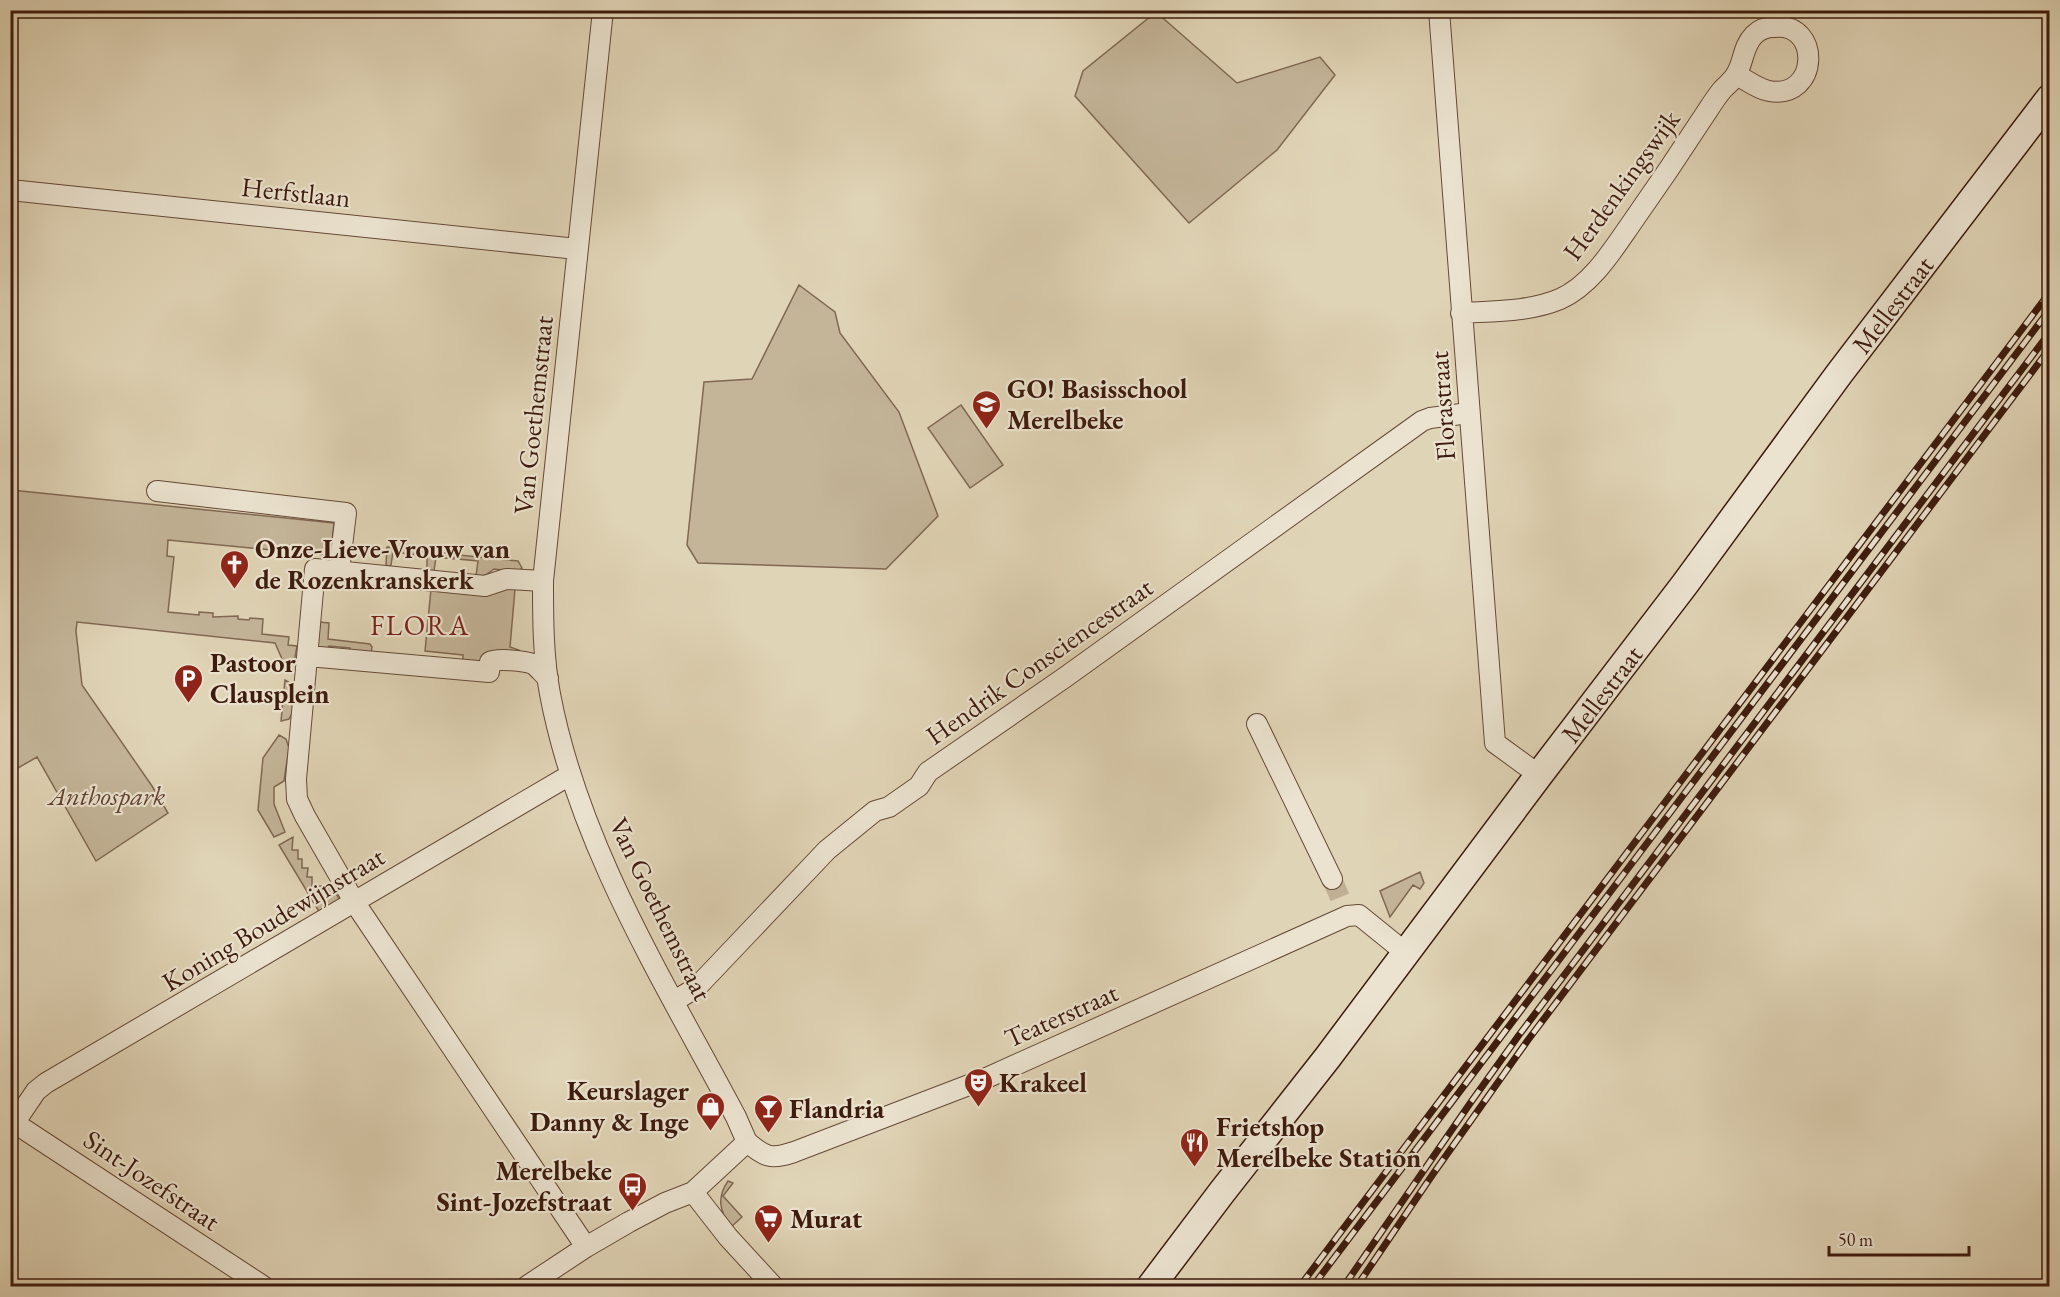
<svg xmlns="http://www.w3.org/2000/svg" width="2060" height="1297" font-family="'EB Garamond',serif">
	<rect width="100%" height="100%" fill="#e0d4b6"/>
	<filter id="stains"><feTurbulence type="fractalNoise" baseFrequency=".00333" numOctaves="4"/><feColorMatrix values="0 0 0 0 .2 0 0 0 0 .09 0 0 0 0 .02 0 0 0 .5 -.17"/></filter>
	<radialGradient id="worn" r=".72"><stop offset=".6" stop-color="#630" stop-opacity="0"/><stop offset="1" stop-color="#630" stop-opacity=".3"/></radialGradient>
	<path fill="#c4b599" stroke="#806853" stroke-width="1.5" d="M1156 12 1237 83 1320 57 1335 75 1277 150 1189 223 1075 96 1083 71Z
		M799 285 835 312 840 333 899 412 938 516 886 569 698 563 687 545 704 382 752 379Z
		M961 405 1003 465 970 488 928 428Z
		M11 490 334 523 330 561 326 560 325 555 299 552 298 556 283 555V551L168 540 167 556 174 557 168 612 199 615V612L213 613V617L238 616V619L249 620 250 618 263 619 262 634 289 637 288 645 297 646 294 663 283 661 275 643 77 622 76 631 82 685 152 786 168 813 96 861 37 757 11 772Z
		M387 547 455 554 454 559 436 557 434 571 427 570V556L393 552 391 565 388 567 386 564Z
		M459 555 518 561 522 568 517 572 494 569 483 577 476 576 478 561 458 559Z
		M499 587 515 589 510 647 519 650 520 652 486 670 463 667V655L425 651 431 589Z
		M319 622 329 623 328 639 370 644 372 647 371 654H353L350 648 329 646 327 649 326 660 316 645Z
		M285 680C298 685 296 709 289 719L281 721Z
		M279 735 286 739 289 748 284 781 274 787V804L285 832 274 837 258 810 263 758Z
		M293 837 292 850H298V859H302V868H308L307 877H312V886H332L339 899 338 904 323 918 279 845Z
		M1420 872 1424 883 1420 889 1413 885 1390 917 1380 891Z
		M728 1181 733 1183 723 1196 742 1217 731 1227C719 1211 717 1197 728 1181Z"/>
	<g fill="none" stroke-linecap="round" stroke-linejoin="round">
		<path stroke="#bfaf94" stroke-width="20" stroke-dasharray="20 10" stroke-linecap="butt" d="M1332 879 1341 900"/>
		<defs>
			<path id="street" d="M603 10 543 581C543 619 543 657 550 694 579 847 664 981 736 1117L747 1142
				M1439 10 1495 743 1539 775
				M10 190 577 249
				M1461 313C1494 311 1529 312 1560 299 1592 285 1614 248 1633 221 1657 187 1680 153 1702 119 1709 109 1715 98 1723 89 1727 85 1732 81 1735 76 1744 64 1742 47 1754 35 1759 30 1767 27 1774 27 1821 21 1820 100 1769 91 1758 89 1746 80 1737 75
				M157 491 346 513 339 571
				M543 581 506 579 485 586 315 569 296 779 297 799 305 816 355 903 586 1247
				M308 656 489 672 490 662C496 658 526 661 533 664 538 667 543 674 548 678
				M1257 724 1332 879
				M674 1001 696 988 827 850 875 811 889 807 919 786 928 772 1064 678 1422 421 1430 418 1469 413
				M10 1120 263 1286
				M15 1122 36 1091 46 1083 570 775
				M747 1142C765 1157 771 1160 794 1152L982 1080 1347 916 1359 915 1406 953
				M693 1192 728 1237 773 1286
				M527 1286 586 1247 629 1222 665 1203 693 1192 747 1142"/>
			<g id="secondary">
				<path id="s1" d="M1151 1286 1222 1192 1328 1057 1539 775 1685 584 1839 374 2050 98"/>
			</g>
		</defs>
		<use href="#street" stroke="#664937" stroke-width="22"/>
		<use href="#secondary" stroke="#3d1b0d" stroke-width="30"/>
		<use href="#street" stroke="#ebe3d0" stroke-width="20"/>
		<use href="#secondary" stroke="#ebe3d0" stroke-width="27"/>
		<defs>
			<path id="rail" d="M1300 1286 2050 292
				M1313 1286 2050 309
				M1344 1286 1471 1102 1519 1035 2050 332
				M1357 1286 1433 1174 1528 1040 2050 348"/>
		</defs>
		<use href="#rail" stroke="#3d1b0d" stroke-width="7"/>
		<use href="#rail" stroke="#ebe3d0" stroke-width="4.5" stroke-dasharray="14" stroke-linecap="butt"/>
	</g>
	<defs>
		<symbol id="school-pin" viewBox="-11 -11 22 30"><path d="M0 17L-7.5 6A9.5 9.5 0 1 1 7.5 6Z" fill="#8f2418" stroke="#ebe3d0"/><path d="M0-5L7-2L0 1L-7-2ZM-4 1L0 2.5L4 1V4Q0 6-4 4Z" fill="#fff"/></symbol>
		<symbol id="church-pin" viewBox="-11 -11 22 30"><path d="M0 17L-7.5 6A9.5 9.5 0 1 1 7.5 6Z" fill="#8f2418" stroke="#ebe3d0"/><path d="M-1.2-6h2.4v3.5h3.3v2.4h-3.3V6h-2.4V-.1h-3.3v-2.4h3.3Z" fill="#fff"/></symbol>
		<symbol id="parking-pin" viewBox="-11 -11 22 30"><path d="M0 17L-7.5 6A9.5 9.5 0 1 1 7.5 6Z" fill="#8f2418" stroke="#ebe3d0"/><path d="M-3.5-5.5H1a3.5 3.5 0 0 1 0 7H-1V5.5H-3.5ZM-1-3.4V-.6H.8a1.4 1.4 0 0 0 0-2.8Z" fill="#fff"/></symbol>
		<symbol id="theatre-pin" viewBox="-11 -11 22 30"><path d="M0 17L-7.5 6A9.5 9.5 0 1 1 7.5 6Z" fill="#8f2418" stroke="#ebe3d0"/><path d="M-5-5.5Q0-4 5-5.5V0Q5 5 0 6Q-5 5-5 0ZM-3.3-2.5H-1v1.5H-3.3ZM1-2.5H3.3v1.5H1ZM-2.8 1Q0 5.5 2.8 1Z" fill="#fff"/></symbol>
		<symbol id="shop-pin" viewBox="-11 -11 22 30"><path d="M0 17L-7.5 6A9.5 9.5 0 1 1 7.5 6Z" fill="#8f2418" stroke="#ebe3d0"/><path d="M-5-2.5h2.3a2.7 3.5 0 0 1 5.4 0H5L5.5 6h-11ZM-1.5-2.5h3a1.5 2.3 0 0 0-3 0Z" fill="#fff"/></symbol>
		<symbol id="bar-pin" viewBox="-11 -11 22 30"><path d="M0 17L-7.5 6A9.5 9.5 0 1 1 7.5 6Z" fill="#8f2418" stroke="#ebe3d0"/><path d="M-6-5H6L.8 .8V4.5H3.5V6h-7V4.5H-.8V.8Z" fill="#fff"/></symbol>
		<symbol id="restaurant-pin" viewBox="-11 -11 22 30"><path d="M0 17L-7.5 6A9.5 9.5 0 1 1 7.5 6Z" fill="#8f2418" stroke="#ebe3d0"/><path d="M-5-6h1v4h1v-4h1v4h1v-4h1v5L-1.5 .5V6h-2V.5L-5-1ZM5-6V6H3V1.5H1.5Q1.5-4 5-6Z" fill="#fff"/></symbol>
		<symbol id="bus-pin" viewBox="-11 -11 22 30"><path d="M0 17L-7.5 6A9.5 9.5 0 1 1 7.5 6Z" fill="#8f2418" stroke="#ebe3d0"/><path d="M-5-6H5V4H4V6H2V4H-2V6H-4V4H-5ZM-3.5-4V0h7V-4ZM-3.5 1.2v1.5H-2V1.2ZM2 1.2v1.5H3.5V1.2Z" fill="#fff"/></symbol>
		<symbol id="supermarket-pin" viewBox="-11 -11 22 30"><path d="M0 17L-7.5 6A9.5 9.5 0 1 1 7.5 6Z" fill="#8f2418" stroke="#ebe3d0"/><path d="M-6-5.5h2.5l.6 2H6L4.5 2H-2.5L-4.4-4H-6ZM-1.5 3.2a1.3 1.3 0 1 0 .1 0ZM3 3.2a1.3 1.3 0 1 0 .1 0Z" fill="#fff"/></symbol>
	</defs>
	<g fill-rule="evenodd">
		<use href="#school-pin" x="970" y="388" width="33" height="45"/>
		<use href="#church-pin" x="218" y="548" width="33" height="45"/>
		<use href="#parking-pin" x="172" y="662" width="33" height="45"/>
		<use href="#theatre-pin" x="962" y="1066" width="33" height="45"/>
		<use href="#shop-pin" x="694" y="1090" width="33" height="45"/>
		<use href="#bar-pin" x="752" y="1092" width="33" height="45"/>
		<use href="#restaurant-pin" x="1178" y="1126" width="33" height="45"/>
		<use href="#bus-pin" x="616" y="1170" width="33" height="45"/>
		<use href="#supermarket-pin" x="752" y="1202" width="33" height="45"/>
	</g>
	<g text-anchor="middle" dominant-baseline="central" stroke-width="4.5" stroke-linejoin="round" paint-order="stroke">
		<g font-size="27" fill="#3d1b0d" stroke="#ebe3d0">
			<text transform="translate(1621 185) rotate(-54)">Herdenkingswijk</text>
			<text transform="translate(296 192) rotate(6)">Herfstlaan</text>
			<text stroke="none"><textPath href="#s1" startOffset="1230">Mellestraat</textPath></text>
			<text transform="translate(1442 406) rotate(-94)">Florastraat</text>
			<text transform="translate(533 415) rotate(-84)">Van Goethemstraat</text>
			<text transform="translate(1039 661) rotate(-35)">Hendrik Consciencestraat</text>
			<text stroke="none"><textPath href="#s1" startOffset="744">Mellestraat</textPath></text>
			<text transform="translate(661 909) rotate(64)">Van Goethemstraat</text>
			<text transform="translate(273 919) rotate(-31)">Koning Boudewijnstraat</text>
			<text transform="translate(1061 1015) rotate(-24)">Teaterstraat</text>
			<text transform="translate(152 1180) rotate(34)">Sint-Jozefstraat</text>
		</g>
		<g font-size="27" font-weight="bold" fill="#3d1b0d" stroke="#ebe3d0" text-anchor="start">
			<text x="1007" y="388">GO! Basisschool<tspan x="1007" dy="31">Merelbeke</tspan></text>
			<text x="255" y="548">Onze-Lieve-Vrouw van<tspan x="255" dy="31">de Rozenkranskerk</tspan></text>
			<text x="210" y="662">Pastoor<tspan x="210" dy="31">Clausplein</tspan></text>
			<text x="999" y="1082">Krakeel</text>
			<text x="689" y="1090" text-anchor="end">Keurslager<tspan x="689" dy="31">Danny &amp; Inge</tspan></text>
			<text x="789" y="1108">Flandria</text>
			<text x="1216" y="1126">Frietshop<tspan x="1216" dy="31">Merelbeke Station</tspan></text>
			<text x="612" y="1170" text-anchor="end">Merelbeke<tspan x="612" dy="31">Sint-Jozefstraat</tspan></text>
			<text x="790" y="1218">Murat</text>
		</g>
		<g font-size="27" font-style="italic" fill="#5f4230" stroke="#ebe3d0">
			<text x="107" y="795">Anthospark</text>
		</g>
		<g font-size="28" letter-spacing="1.5" fill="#7a1f14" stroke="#ebe3d0">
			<text x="420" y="625">FLORA</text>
		</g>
	</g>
	<rect width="2060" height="1297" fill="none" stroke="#e0d4b6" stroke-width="36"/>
	<rect x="12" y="12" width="2036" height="1273" fill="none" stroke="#3d1b0d" stroke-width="3"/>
	<rect x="18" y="18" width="2024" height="1261" fill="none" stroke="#3d1b0d" stroke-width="1.5"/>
	<path d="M1829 1246v9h140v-9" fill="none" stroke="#3d1b0d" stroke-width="3"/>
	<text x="1838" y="1246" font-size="18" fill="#3d1b0d" stroke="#ebe3d0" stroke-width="4.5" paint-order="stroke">50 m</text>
	<rect width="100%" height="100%" filter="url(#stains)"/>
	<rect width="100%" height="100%" fill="url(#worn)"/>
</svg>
